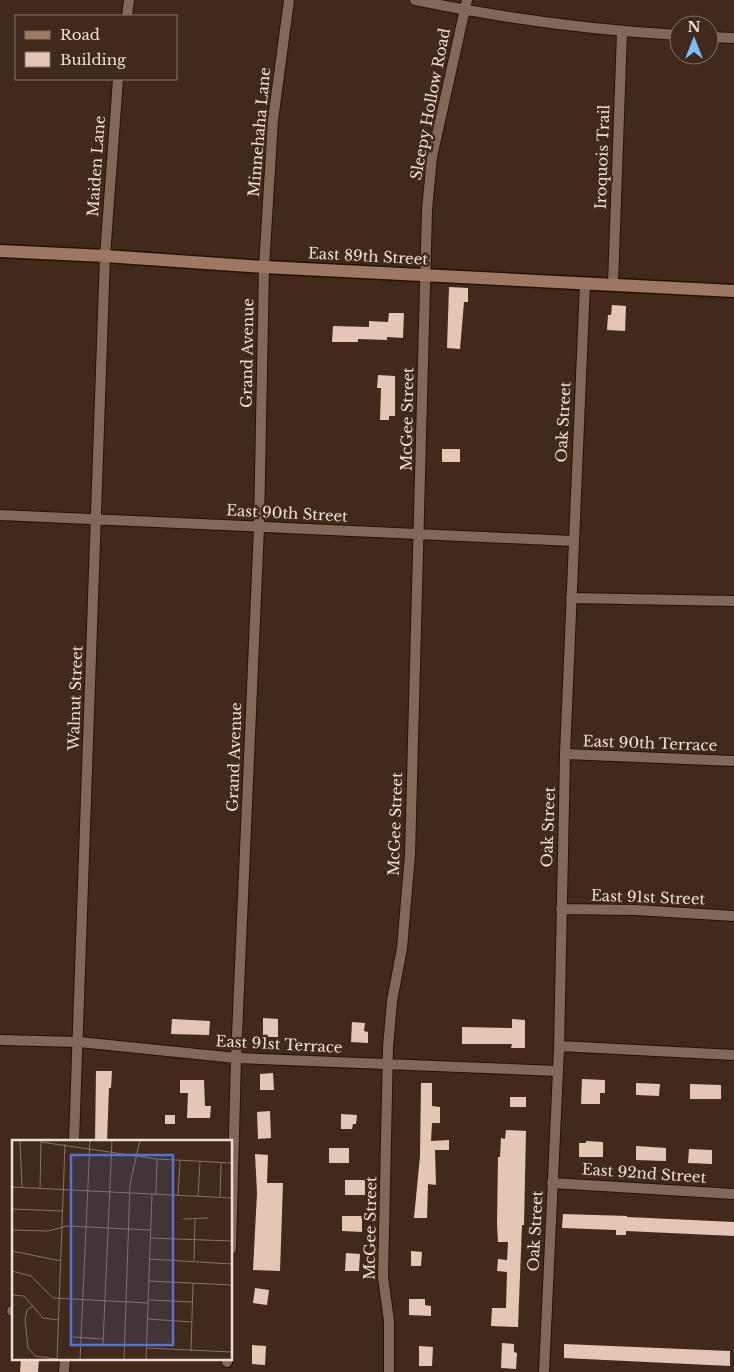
<svg xmlns="http://www.w3.org/2000/svg" width="734" height="1372" font-family="'Libre Baskerville',serif">
	<rect width="100%" height="100%" fill="#412a1c"/>
	<path fill="#e4c6b5" d="M449 287 468 288V302H464L460 349 447 348Z
		M612 305 626 306 625 331 607 330 608 315H611Z
		M389 313H404L403 338 387 337V340L358 339V342H332L333 326 369 327V321L388 322Z
		M378 375 395 376V416H389V420H380L381 388H377Z
		M442 449H460V462H442Z
		M263 1018 278 1019V1037H263Z
		M172 1019 210 1021 209 1035 171 1034Z
		M512 1019 525 1020V1048H511L512 1044H462V1027L512 1028Z
		M352 1022 365 1023 364 1031 368 1032V1043L351 1042Z
		M96 1071H112L111 1088H109L107 1141H95Z
		M273 1073 274 1090H260V1074Z
		M582 1079 605 1080V1093H600V1104H581Z
		M180 1080H204L205 1106H211L210 1118H187L188 1093H180Z
		M421 1083H432V1106L440 1107V1123H432L431 1141 449 1140V1150H435L436 1185 428 1184 427 1218H414L420 1156Z
		M636 1083 660 1084 659 1096 636 1095Z
		M690 1084 721 1085V1099H690Z
		M510 1097H526V1107H510Z
		M270 1111 271 1138 258 1139 257 1112Z
		M341 1114 357 1115 356 1124H353L352 1129H341Z
		M165 1115H175V1124H165Z
		M506 1130 526 1131 524 1225H522L518 1327 491 1326 492 1308H506L507 1272 497 1271 498 1259 507 1260 508 1242H498L497 1224 498 1157H500L501 1138 505 1139Z
		M586 1141 603 1142V1157H579V1143H586Z
		M636 1146 666 1148V1161L636 1160Z
		M329 1148H349V1163H329Z
		M689 1149 712 1150V1164L688 1163Z
		M255 1154 268 1155 267 1183H283L280 1271 253 1270 257 1193Z
		M345 1180H365V1195H345Z
		M563 1214 627 1216V1217L734 1222V1236L626 1231V1235H616V1230L562 1228Z
		M342 1216H362V1232L342 1231Z
		M411 1251 422 1252 421 1266H411Z
		M346 1253 360 1254 359 1271H345Z
		M255 1288 269 1290 267 1305 253 1303Z
		M409 1299H425V1305L431 1306V1316L409 1315Z
		M502 1343 514 1344V1352L517 1353 516 1369 501 1368Z
		M564 1344 730 1351V1366L564 1358Z
		M252 1345 266 1346 265 1365 252 1364Z
		M419 1346 433 1347 432 1366H419Z
		M21 1358H39L38 1372H20Z"/>
	<g fill="none" stroke-linecap="round" stroke-linejoin="round">
		<defs>
			<path id="street" d="M415 0C502 18 590 30 679 35
				M127 16 129 0
				M709 37 734 38
				M613 284 622 32
				M0 515 573 541
				M571 598 734 601
				M565 754 734 761
				M561 909 636 910 734 916
				M0 1040 79 1042 236 1058 557 1071
				M559 1046 734 1055
				M74 1141 105 256 118 79
				M552 1183 734 1194
				M231 1249 236 1058 259 527 264 267 273 120 289 0
				M12 1311H14
				M227 1362 228 1358
				M64 1372 65 1358
				M389 1372V1321L383 1277 388 1047 392 1001 402 948 410 855 427 210 432 157 467 0
				M544 1372 559 1049 565 754 585 283"/>
			<path id="secondary" d="M0 251 105 256 264 267 734 291"/>
		</defs>
		<use href="#street" stroke="#261205" stroke-width="12"/>
		<use href="#secondary" stroke="#261205" stroke-width="15"/>
		<use href="#street" stroke="#826858" stroke-width="10"/>
		<use href="#secondary" stroke="#9d7862" stroke-width="12"/>
	</g>
	<g text-anchor="middle" dominant-baseline="central" stroke-width="5" stroke-linejoin="round" paint-order="stroke">
		<g font-size="15" fill="#edded5" stroke="#412a1c">
			<text transform="translate(430 104) rotate(-79)">Sleepy Hollow Road</text>
			<text transform="translate(259 132) rotate(-85)">Minnehaha Lane</text>
			<text transform="translate(602 157) rotate(-88)">Iroquois Trail</text>
			<text transform="translate(96 166) rotate(-86)">Maiden Lane</text>
			<text transform="translate(368 256) rotate(3)">East 89th Street</text>
			<text transform="translate(247 353) rotate(-89)">Grand Avenue</text>
			<text transform="translate(407 419) rotate(-89)">McGee Street</text>
			<text transform="translate(563 422) rotate(-87)">Oak Street</text>
			<text transform="translate(287 513) rotate(3)">East 90th Street</text>
			<text transform="translate(75 698) rotate(-88)">Walnut Street</text>
			<text transform="translate(650 743) rotate(2)">East 90th Terrace</text>
			<text transform="translate(234 757) rotate(-88)">Grand Avenue</text>
			<text transform="translate(395 824) rotate(-88)">McGee Street</text>
			<text transform="translate(548 827) rotate(-88)">Oak Street</text>
			<text transform="translate(648 897) rotate(2)">East 91st Street</text>
			<text transform="translate(279 1044) rotate(3)">East 91st Terrace</text>
			<text transform="translate(644 1173) rotate(4)">East 92nd Street</text>
			<text transform="translate(370 1228) rotate(-89)">McGee Street</text>
			<text transform="translate(535 1231) rotate(-87)">Oak Street</text>
		</g>
	</g>
	<g transform="translate(12 1140)">
		<rect width="220" height="220" fill="#412a1c"/>
		<path fill="none" stroke="#867266" stroke-width="1" d="M8 0 10 47M29 2 145 19 220 23M0 47 220 58M28 49 29 1M144 54 145 19M166 55 168 21M186 56 188 22M208 57 209 23M0 69 51 71M171 79 196 78M0 90 36 91 55 86 138 90M138 98 220 101M0 111 49 121M137 119 220 124M182 121 183 79M0 131 19 136 41 158 136 163M137 141 220 145M0 155 12 156 31 178 47 180M137 160 181 162M21 166 15 170 13 180 16 208 23 216 45 219M136 179 180 182M61 197 91 199M91 204 100 0M134 208 220 212M179 211 181 143M45 220 53 4M68 220 78 0M112 220 118 44 128 0M134 220 140 54"/>
		<path fill="#5172d7" fill-opacity="0.15" stroke="#5172d7" stroke-width="2.5" d="M59 15H161V205H59Z"/>
		<rect width="220" height="220" fill="none" stroke="#edded5" stroke-width="2.5"/>
	</g>
	<rect x="15" y="15" width="162" height="65" fill="#412a1c" stroke="#867266"/>
	<rect x="25" y="31" width="25" height="8" fill="#9d7862" stroke="#867266"/>
	<text x="60" y="40" font-size="15" fill="#edded5">Road</text>
	<rect x="25" y="52" width="25" height="15" fill="#e4c6b5" stroke="#867266"/>
	<text x="60" y="65" font-size="15" fill="#edded5">Building</text>
	<g transform="translate(694 40)"><circle r="24" fill="#412a1c" stroke="#867266"/>
	<path d="M0-4L9 19L0 12L-9 19Z" fill="#79bff8"/>
	<text y="-8" font-size="14" font-weight="bold" text-anchor="middle" fill="#edded5">N</text>
	</g>
</svg>
